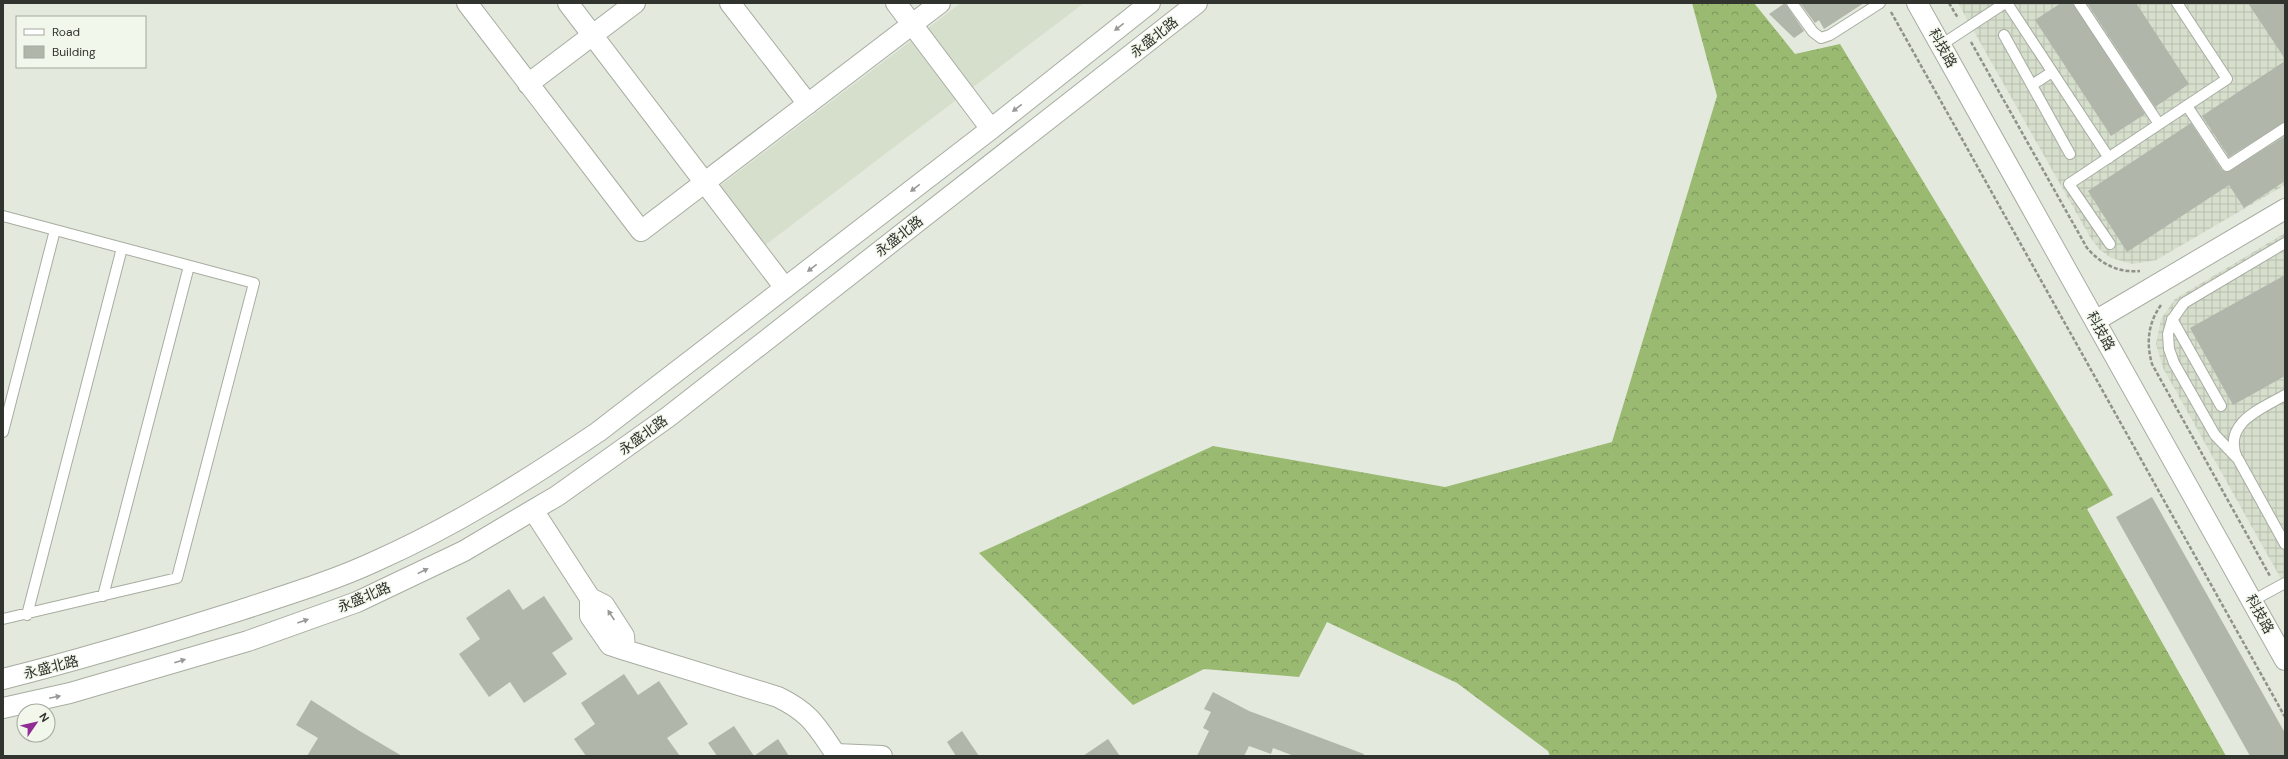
<svg xmlns="http://www.w3.org/2000/svg" width="2288" height="759" font-family="'DM Sans','Noto Sans SC',sans-serif">
	<defs>
		<pattern id="industrial-grid" width="8" height="8" patternUnits="userSpaceOnUse"><rect width="8" height="8" fill="#d6decc"/><path d="M0 4h8M4 0v8" fill="none" stroke="#b8bfb0"/></pattern>
		<pattern id="forest-crowns" width="20" height="18" patternUnits="userSpaceOnUse"><rect width="20" height="18" fill="#99ba70"/><path d="M2 6a3 3 0 1 1 6 0M12 15a3 3 0 1 1 6 0" fill="none" stroke="#7d985c"/></pattern>
	</defs>
	<rect width="100%" height="100%" fill="#e4e9dd"/>
	<path fill="#d6decc" d="M961 3H1084L748 258 704 198Z"/>
	<path fill="url(#industrial-grid)" d="M1958 3H2285V185L2156 260 2133 264 2111 258 2099 249 2090 237Z
		M2285 233V586L2163 368 2156 344 2161 319 2175 299Z"/>
	<path fill="url(#forest-crowns)" d="M1692 3H1754L1795 54 1840 44 2113 495 2087 509 2226 756H1550L1548 751 1457 683 1327 622 1299 677 1204 669 1133 705 979 553 1213 446 1445 487 1612 442 1717 96Z"/>
	<path fill="#b1b6ab" d="M1785 3 1804 31 1794 38 1769 14Z
		M1800 3H1864L1824 29 1819 20 1815 23Z
		M2061 3H2073L2145 114 2111 136 2035 20Z
		M2087 3H2136L2189 84 2155 107Z
		M2248 3H2285V59Z
		M2285 61V122L2229 157 2202 116Z
		M2191 123 2222 170 2227 172 2285 136V181L2244 208 2229 185 2127 252 2088 191Z
		M2285 275V376L2233 405 2190 328Z
		M2152 497 2285 733V756H2250L2116 517Z
		M509 589 523 610 544 596 573 639 552 653 567 674 524 703 510 682 489 697 459 654 480 639 466 618Z
		M624 674 638 695 659 681 688 724 667 738 680 756H586L574 739 595 724 581 703Z
		M1213 692 1249 711 1364 754 1363 756H1294L1273 748 1271 754 1249 746 1244 756H1197L1209 731 1203 728 1211 712 1204 709Z
		M311 700 358 730 402 756H307L318 738 296 725Z
		M734 726 754 756 778 739 789 756H717L708 743Z
		M962 731 979 756H956L947 742Z
		M1108 739 1120 756H1083Z"/>
	<g fill="none" stroke-linecap="round" stroke-linejoin="round">
		<defs>
			<path id="service" d="M1792 3 1813 32 1821 38 1830 35 1880 3
				M2007 3 2109 158
				M2079 3 2159 124
				M2004 35 2070 154
				M1941 45 2005 3
				M2032 85 2052 72
				M2187 106 2227 166 2285 128
				M3 216 254 283 177 578 3 619
				M2285 243 2184 303 2172 320 2168 334 2169 349 2174 363 2215 435 2238 459 2285 544
				M2110 244 2069 184 2227 79 2177 3
				M2172 319 2221 406
				M3 432 55 230
				M2237 458C2222 423 2261 409 2285 395
				M103 596 189 266
				M2252 601 2285 583
				M27 615 122 248"/>
			<path id="minor" d="M467 3 641 231 940 3
				M568 3 785 288
				M730 3 808 104
				M896 3 991 129
				M1917 3 2285 660
				M528 84 635 3
				M2095 321 2285 209
				M533 510 590 598
				M625 650 624 636 604 605 590 598V616L610 645 625 650 778 697C811 713 817 727 837 756
				M3 679C83 659 162 635 241 610 286 595 333 581 376 561 455 526 527 480 598 432L991 129 1150 3
				M3 708 70 693 248 641 357 602 464 551 533 510 557 496 668 417 1197 3
				M836 754 882 756"/>
		</defs>
		<use href="#service" stroke="#a7ada1" stroke-width="12"/>
		<use href="#minor" stroke="#a7ada1" stroke-width="22"/>
		<path stroke="#8e9289" stroke-width="2.5" stroke-dasharray="4 2" stroke-linecap="butt" d="M1949 3 1958 18
			M1891 12 2285 717
			M1971 42 2087 248C2101 264 2118 273 2140 271
			M2161 305C2148 323 2146 343 2152 364L2270 576"/>
		<use href="#service" stroke="#fff" stroke-width="10"/>
		<use href="#minor" stroke="#fff" stroke-width="20"/>
	</g>
	<defs><path id="oneway-solid" d="M-6-.8H1V-3.2L6.5 0L1 3.2V.8H-6Z"/></defs>
	<g fill="#989996">
		<use href="#oneway-solid" transform="translate(1119 27) rotate(142)"/>
		<use href="#oneway-solid" transform="translate(1017 108) rotate(142)"/>
		<use href="#oneway-solid" transform="translate(915 188) rotate(142)"/>
		<use href="#oneway-solid" transform="translate(812 268) rotate(142)"/>
		<use href="#oneway-solid" transform="translate(423 571) rotate(-26)"/>
		<use href="#oneway-solid" transform="translate(611 615) rotate(-123)"/>
		<use href="#oneway-solid" transform="translate(303 621) rotate(-19)"/>
		<use href="#oneway-solid" transform="translate(180 661) rotate(-17)"/>
		<use href="#oneway-solid" transform="translate(55 697) rotate(-12)"/>
	</g>
	<g text-anchor="middle" dominant-baseline="central" stroke-width="3" stroke-linejoin="round" paint-order="stroke">
		<g font-size="14" fill="#31332e" stroke="#f1f7eb">
			<text transform="translate(1154 37) rotate(-38)">永盛北路</text>
			<text transform="translate(1943 48) rotate(61)">科技路</text>
			<text transform="translate(899 236) rotate(-38)">永盛北路</text>
			<text transform="translate(2101 331) rotate(61)">科技路</text>
			<text transform="translate(643 435) rotate(-36)">永盛北路</text>
			<text transform="translate(364 597) rotate(-23)">永盛北路</text>
			<text transform="translate(2260 614) rotate(61)">科技路</text>
			<text transform="translate(51 667) rotate(-14)">永盛北路</text>
		</g>
	</g>
	<rect width="2288" height="759" fill="none" stroke="#31332e" stroke-width="8"/>
	<rect x="16" y="16" width="130" height="52" fill="#f1f7eb" stroke="#a4a99f"/>
	<rect x="24" y="29" width="20" height="6" fill="#ffffff" stroke="#a4a99f"/>
	<text x="52" y="36" font-size="12" fill="#31332e">Road</text>
	<rect x="24" y="46" width="20" height="12" fill="#b1b6ab" stroke="#a4a99f"/>
	<text x="52" y="56" font-size="12" fill="#31332e">Building</text>
	<g transform="translate(36 723) rotate(56)"><circle r="19" fill="#f1f7eb" stroke="#a4a99f"/>
	<path d="M0-3L7 15L0 10L-7 15Z" fill="#902d94"/>
	<text y="-6" font-size="11" font-weight="bold" text-anchor="middle" fill="#31332e">N</text>
	</g>
</svg>
